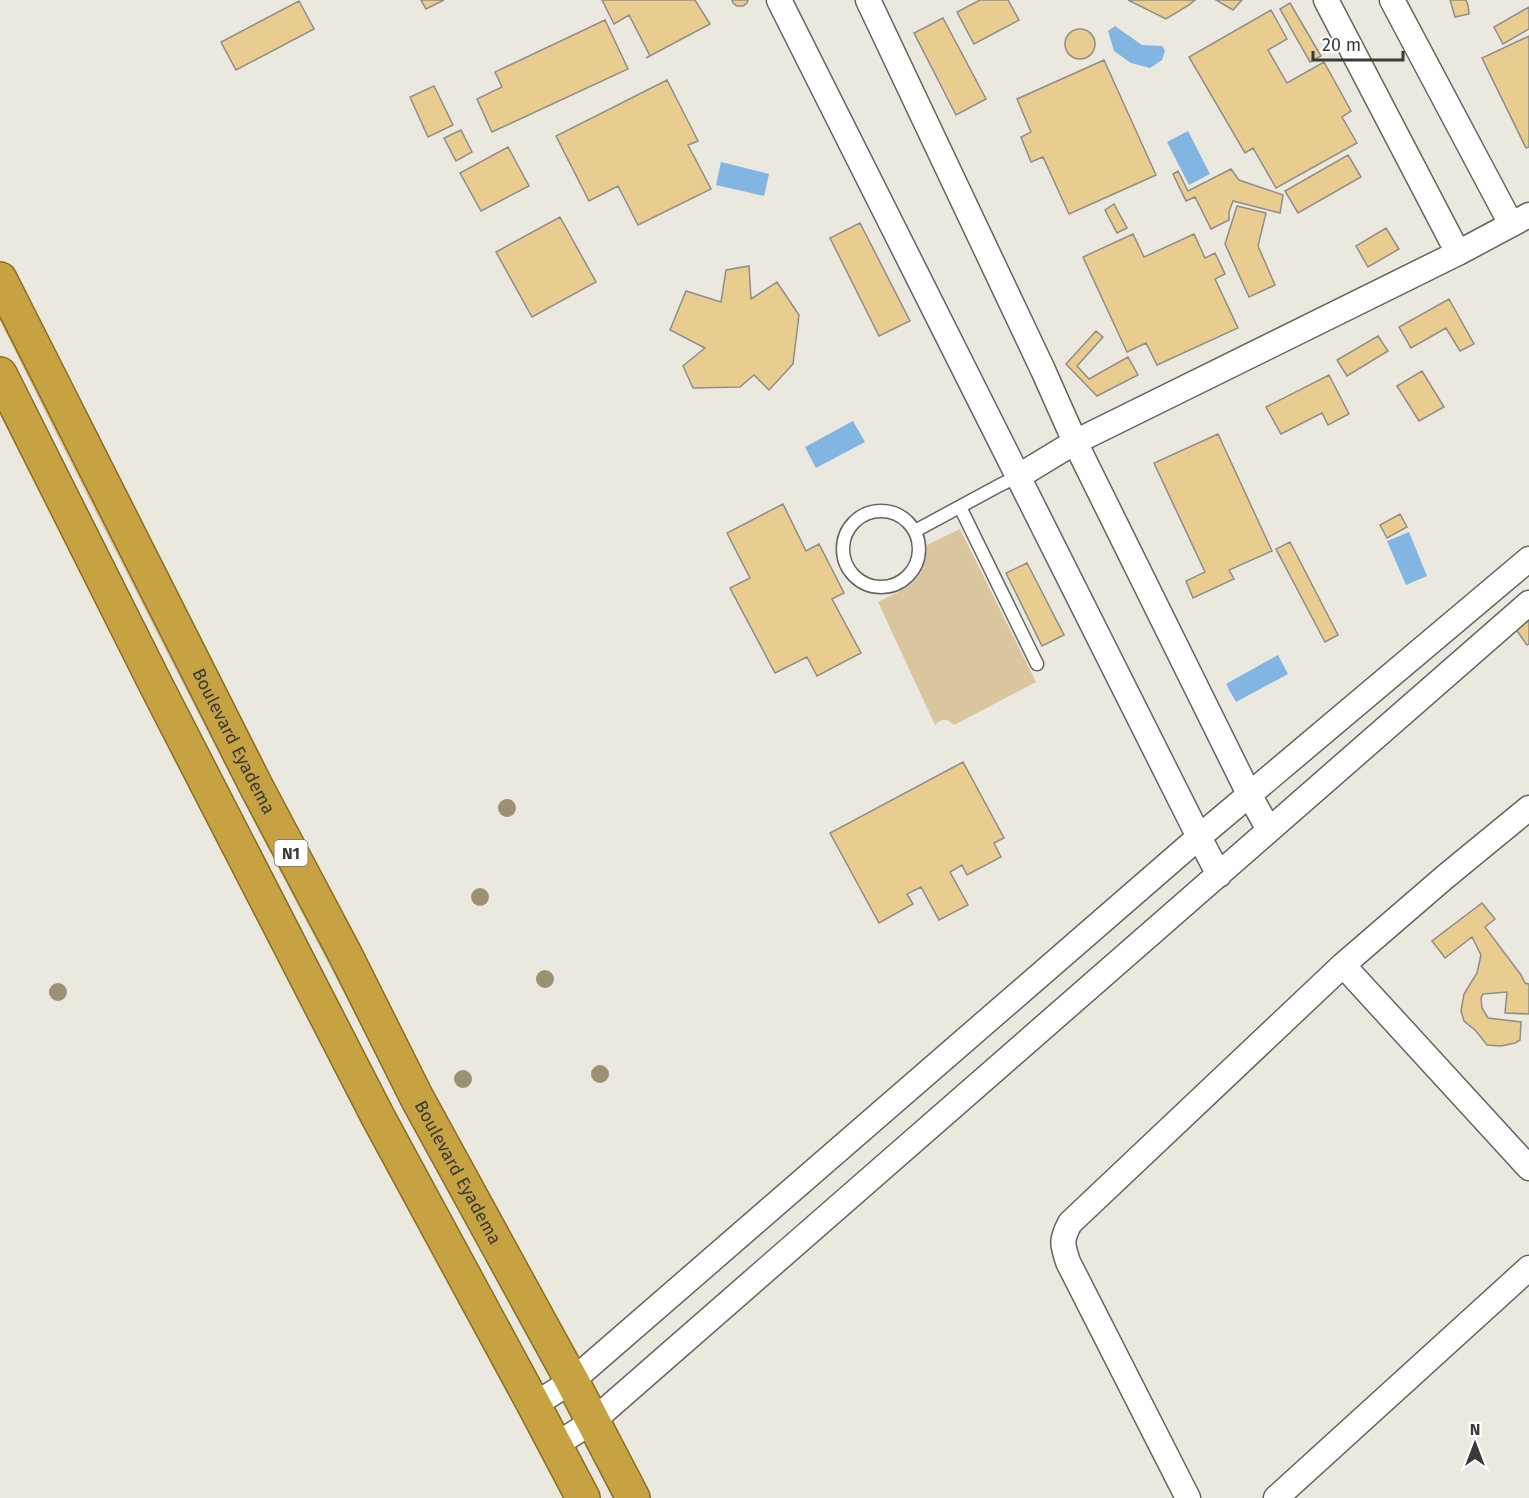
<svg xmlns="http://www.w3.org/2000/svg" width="1529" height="1498" font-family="'Fira Sans',sans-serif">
	<rect width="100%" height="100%" fill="#ebe8e0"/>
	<path fill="#d9c69f" d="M0 298 543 1356 539 1358C503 1295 471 1230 436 1166 286 887 141 605 0 321Z
		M960 529 1036 682 954 725C947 718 941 719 935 725L878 602C910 586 924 583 927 545Z"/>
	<path fill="#82b5e1" d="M1115 26 1142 45 1162 46 1165 51 1162 60 1150 68 1131 63 1114 51 1108 31Z
		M1188 131 1210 174 1189 185 1167 142Z
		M721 162 769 174 764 196 716 185Z
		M853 421 865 442 816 468 805 447Z
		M1409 532 1427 576 1406 585 1387 541Z
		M1278 655 1288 674 1236 702 1226 684Z"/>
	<path fill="#e9cc90" stroke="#918d87" stroke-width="1.5" d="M421 0H444L426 9Z
		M602 0H695L710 24 646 58 650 56 629 15 614 24Z
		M732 0H748L747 3 743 6H737L733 3Z
		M980 0H1008L1019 20 974 44 957 12Z
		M1128 0H1195L1189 5 1166 19Z
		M1216 0H1242L1233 10Z
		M1450 0H1466L1468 5 1469 14 1455 17Z
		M299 1 314 29 236 70 221 42Z
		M1290 3 1321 56 1310 62 1280 9Z
		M1529 7V29L1503 44 1494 27Z
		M1271 10 1287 39 1268 50 1287 83 1324 62 1351 111 1342 117 1357 143 1276 188 1253 148 1245 153 1189 57Z
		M943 18 986 99 956 115 914 33Z
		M605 20 628 69 492 132 477 99 502 87 495 72Z
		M1065 44a15 15 0 1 1 30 0a15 15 0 1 1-30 0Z
		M1529 36V147L1526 148 1482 58Z
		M1104 60 1156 175 1069 214 1043 157 1031 162 1021 137 1031 132 1017 99Z
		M667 80 698 141 688 145 711 189 638 225 618 186 589 201 556 136Z
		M434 86 453 125 428 137 410 97Z
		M461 130 472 152 456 161 444 138Z
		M508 147 529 186 481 211 460 173Z
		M1348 155 1361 177 1298 213 1285 191Z
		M1231 169 1239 180 1283 195 1280 213 1233 201 1229 212V220L1211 229 1195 197 1186 201 1173 174 1178 171 1188 191Z
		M1114 204 1127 228 1117 233 1105 210Z
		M1237 206 1266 213 1258 246 1275 285 1249 297 1225 244Z
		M560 217 596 282 532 317 496 252Z
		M860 223 910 321 879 336 830 238Z
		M1386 228 1399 249 1368 267 1356 246Z
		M1133 234 1144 257 1194 234 1205 258 1215 253 1225 274 1215 279 1238 328 1157 365 1146 343 1127 352 1083 257Z
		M749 266 751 299 777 282 799 315 793 364 769 390 754 375 740 387 693 388 683 366 705 348 670 330 686 291 721 302 726 270Z
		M1449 299 1474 344 1460 351 1446 328 1411 348 1399 327Z
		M1096 331 1103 337 1077 366 1089 379 1128 357 1138 375 1097 396 1066 364Z
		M1378 336 1388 351 1347 376 1337 360Z
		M1422 371 1444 407 1419 421 1397 386Z
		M1329 375 1349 414 1328 425 1322 413 1281 434 1266 407Z
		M1218 434 1272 551 1229 570 1234 579 1193 598 1186 581 1205 572 1154 463Z
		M783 504 806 551 819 544 844 593 832 599 861 653 817 676 807 657 775 673 730 588 750 578 727 533Z
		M1400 514 1407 527 1387 538 1380 525Z
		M1290 542 1338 635 1325 642 1276 549Z
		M1027 563 1064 635 1042 646 1006 573Z
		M1529 619V644L1527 645 1515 628Z
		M963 762 1004 838 994 843 1001 857 967 875 962 865 950 872 968 905 939 920 921 887 907 894 913 904 879 923 830 833Z
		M1482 903 1495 919 1485 927 1521 975 1525 983 1529 984V1014L1505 1013 1507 992 1483 994 1481 998 1482 1008 1488 1018 1521 1022 1520 1040 1515 1043 1501 1046 1487 1045 1476 1031 1464 1021 1461 1011 1464 994 1477 973 1481 955 1472 937 1445 958 1432 941Z"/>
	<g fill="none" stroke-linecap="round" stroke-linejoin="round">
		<defs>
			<path id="service" d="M960 507 1037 664
				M843 549a38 38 0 1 1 76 0a38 38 0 1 1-76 0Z
				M915 531 1000 485 1019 476"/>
			<path id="minor" d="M779 0 1199 837 1219 875
				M868 0 1043 370 1075 442 1250 796 1269 830
				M1326 0 1458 253
				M1392 0 1511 224
				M1019 476 1075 442 1458 253 1529 215
				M1343 965 1529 1168
				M534 1405 572 1381 1199 837 1529 559
				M556 1445 593 1421 1529 603
				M1188 1498 1068 1262C1062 1244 1061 1240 1070 1223L1343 965 1445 877 1529 808
				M1276 1498 1529 1268"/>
			<g id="trunk">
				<path id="s1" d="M0 279 256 786 345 954 417 1098 572 1381 633 1498"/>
				<path d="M0 374 157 687 378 1117 534 1405 583 1498"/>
			</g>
		</defs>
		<use href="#service" stroke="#67645d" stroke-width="15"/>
		<use href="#minor" stroke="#67645d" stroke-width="27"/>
		<use href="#trunk" stroke="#8c6e20" stroke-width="36"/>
		<use href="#service" stroke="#fff" stroke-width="12"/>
		<use href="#minor" stroke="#fff" stroke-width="24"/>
		<use href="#trunk" stroke="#c6a243" stroke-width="33"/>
	</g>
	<g fill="#9d9174">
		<circle cx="507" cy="808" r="9"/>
		<circle cx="480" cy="897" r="9"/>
		<circle cx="545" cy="979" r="9"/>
		<circle cx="58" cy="992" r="9"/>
		<circle cx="600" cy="1074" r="9"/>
		<circle cx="463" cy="1079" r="9"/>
	</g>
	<g text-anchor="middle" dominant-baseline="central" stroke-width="4.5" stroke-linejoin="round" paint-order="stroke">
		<rect fill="#fff" stroke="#767573" stroke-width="1.5" x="274.5" y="840" width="33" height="26" rx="4.5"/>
		<g font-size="16" font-weight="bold" fill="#3b3a37">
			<text x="291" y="853">N1</text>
		</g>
		<g font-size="18" fill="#3b3a37" stroke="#fff">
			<text stroke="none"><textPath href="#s1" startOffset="518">Boulevard Eyadema</textPath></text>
			<text stroke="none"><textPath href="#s1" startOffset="1004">Boulevard Eyadema</textPath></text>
		</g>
	</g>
	<g transform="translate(1475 1444)" stroke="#ffffff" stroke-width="4.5" paint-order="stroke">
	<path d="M0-4.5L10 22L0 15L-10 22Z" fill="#3b3a37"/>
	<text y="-9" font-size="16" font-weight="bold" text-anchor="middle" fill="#3b3a37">N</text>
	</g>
	<path d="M1313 51v9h90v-9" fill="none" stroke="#3b3a37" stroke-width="3"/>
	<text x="1322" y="51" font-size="18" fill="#3b3a37" stroke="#ffffff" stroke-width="4.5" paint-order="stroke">20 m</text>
</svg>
